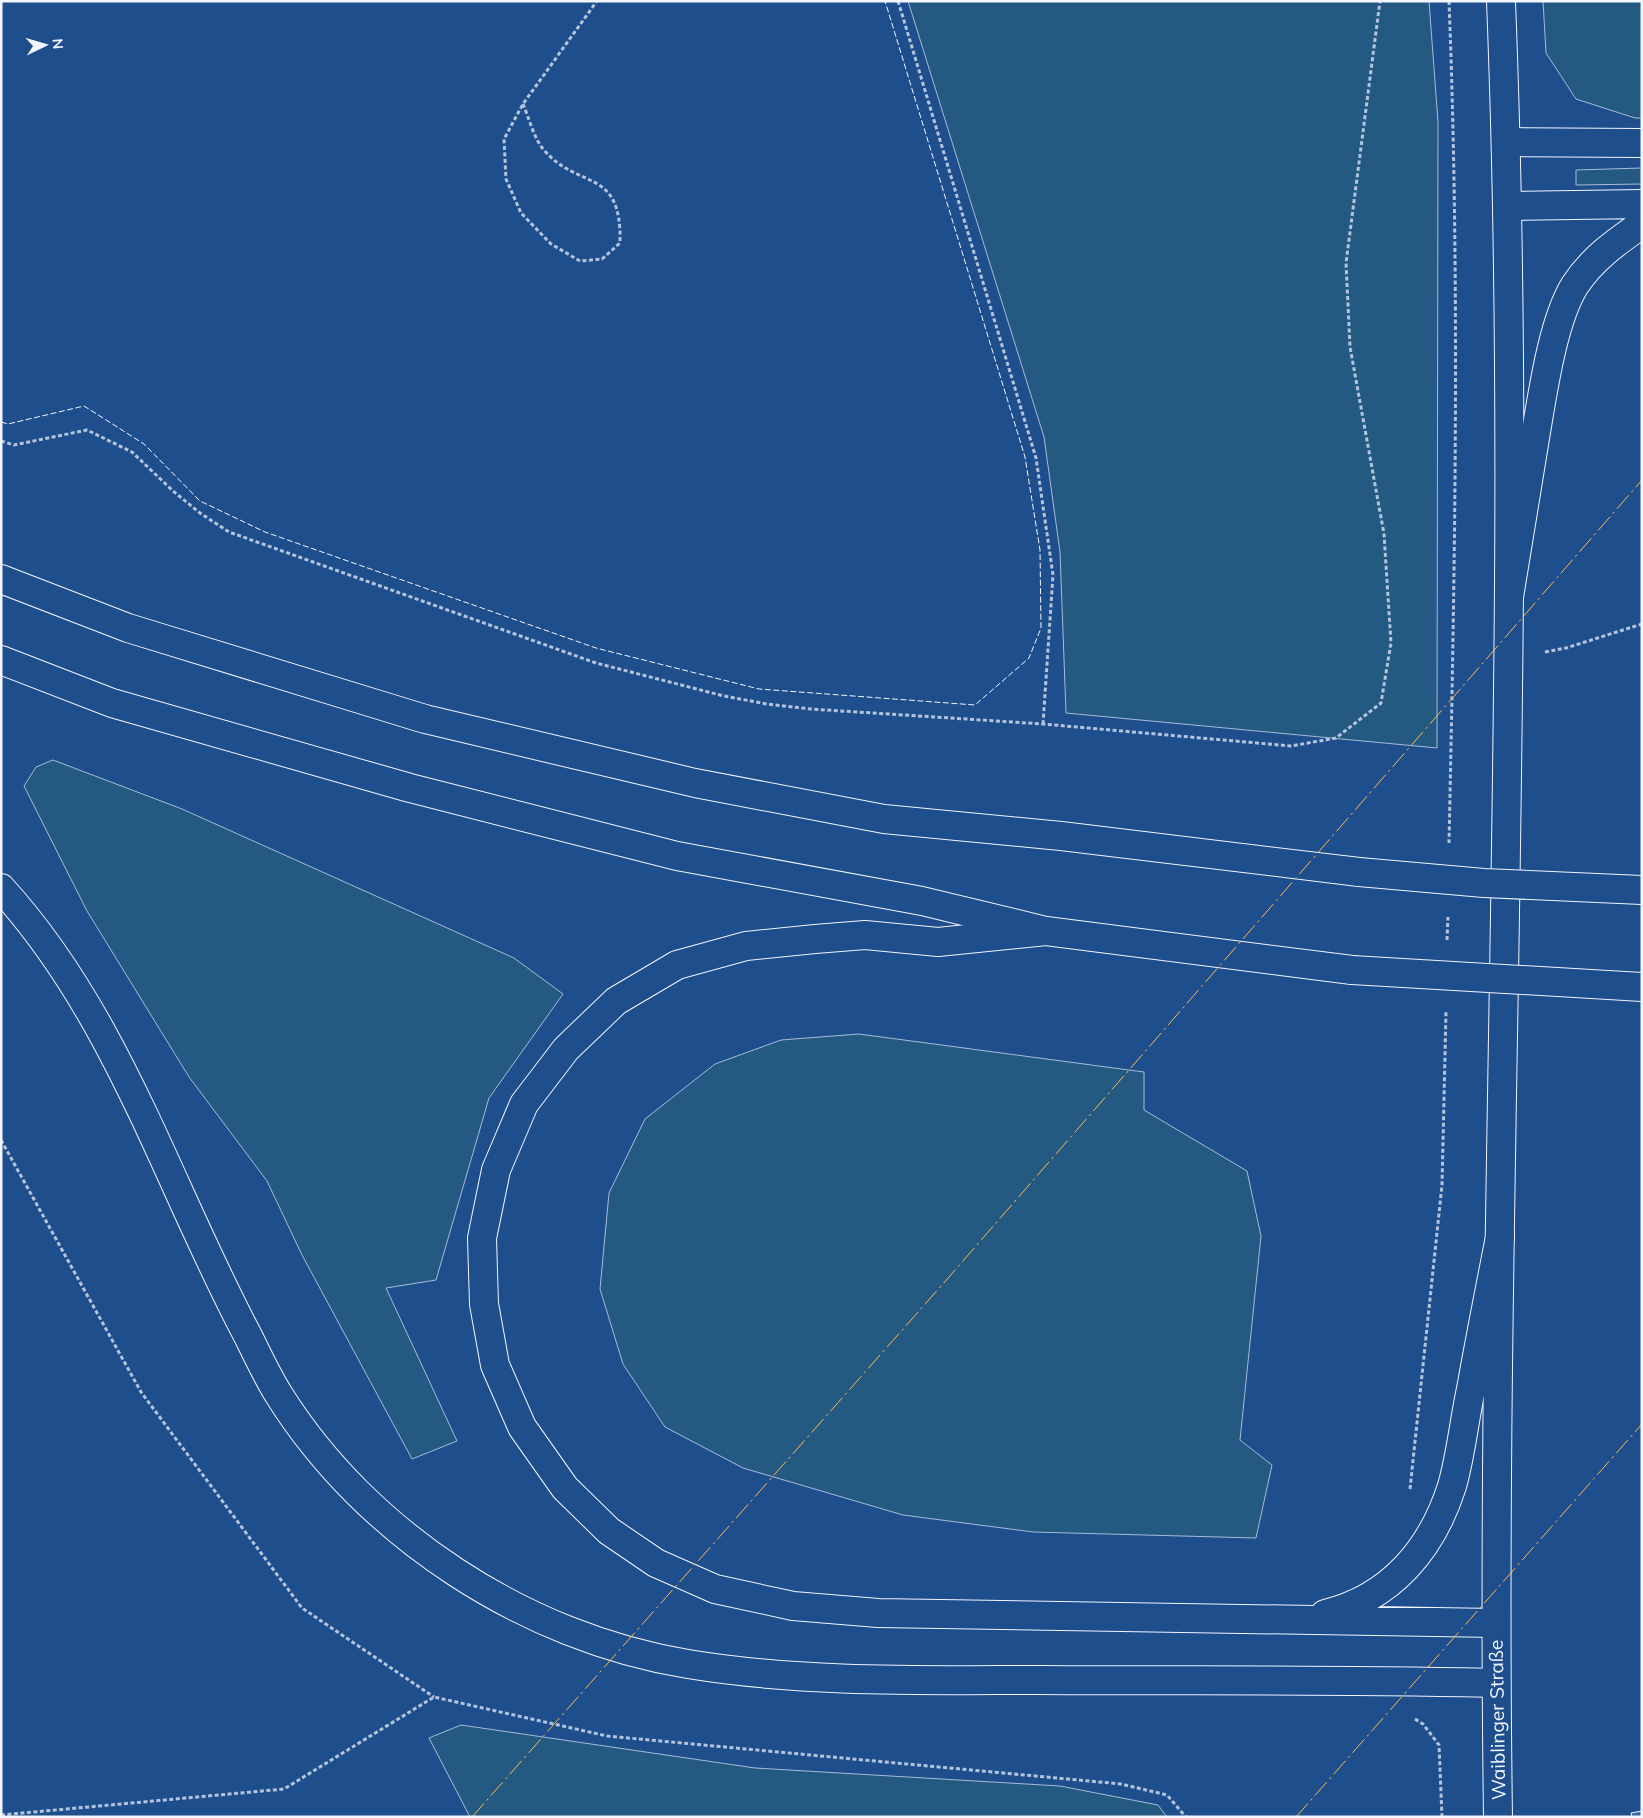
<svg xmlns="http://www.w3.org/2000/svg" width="1643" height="1818" font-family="Mulish,sans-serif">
	<rect width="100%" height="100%" fill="#1f4e8c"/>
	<path fill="#245a82" stroke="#a8bbd7" d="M908 1H1429L1438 122 1437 748 1066 713 1060 552 1044 437Z
		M1543 1H1642V118H1635L1576 99 1546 53Z
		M1642 168V184L1576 185V170Z
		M53 760 182 809 514 958 563 994 489 1098 436 1280 386 1288 457 1441 412 1459 302 1255 267 1181 189 1077 87 911 24 786 36 767Z
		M859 1034 1144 1072V1110L1247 1171 1261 1236 1240 1440 1272 1465 1256 1538 1033 1532 903 1515 743 1468 665 1427 623 1364 600 1289 609 1193 645 1119 715 1064 781 1040Z
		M461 1725 755 1768 1060 1786 1158 1805 1167 1817H470L429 1738Z"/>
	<path fill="#3563a3" stroke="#f2f6ff" d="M1642 1811V1817H1632L1631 1813Z"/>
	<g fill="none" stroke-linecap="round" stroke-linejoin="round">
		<defs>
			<path id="tertiary" d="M1498 1817C1489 1212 1525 606 1501 1"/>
			<path id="trunk" d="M1507 142 1642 143
				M1508 206 1642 204
				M1 579 128 628 425 719 695 783 884 819 1061 836 1359 872
				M1509 597C1518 542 1527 487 1536 432 1543 391 1553 320 1575 285 1592 259 1616 242 1642 224
				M1 660 112 703 410 788 677 856 922 901 1046 931 1352 970
				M1 888C118 1016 168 1186 248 1336 258 1356 267 1376 279 1395 366 1534 526 1638 688 1664 803 1683 924 1680 1039 1680 1191 1681 1344 1679 1496 1683
				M1046 931 938 942 865 935 815 939 746 946 677 965 616 1001 566 1049 524 1104 496 1170 482 1238 484 1304 495 1365 522 1427 565 1488 609 1531 656 1563 715 1589 793 1606 878 1613 1495 1623
				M1325 1614C1391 1598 1432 1549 1452 1486 1461 1455 1464 1421 1471 1389 1480 1338 1490 1288 1500 1237"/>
		</defs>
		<use href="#tertiary" stroke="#f2f6ff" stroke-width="30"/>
		<use href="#trunk" stroke="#f2f6ff" stroke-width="30"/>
		<path stroke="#b3c4dc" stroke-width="3" stroke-dasharray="4 2.5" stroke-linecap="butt" d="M898 1 1036 458 1053 575 1043 724
			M1449 1C1460 282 1455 562 1449 843
			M523 104C529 118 534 139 544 150 579 191 622 166 620 243L602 259 580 261 551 244 521 213 506 179 504 139 523 104 597 1
			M1 441 14 445 87 430 132 452 173 491 200 513 229 532 596 663 724 696 767 704 811 709 1043 724 1291 746 1336 738 1381 703 1391 643 1384 534 1350 347 1346 263 1380 1
			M1545 652 1566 648 1642 624
			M1447 940 1448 917
			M1 1140 141 1392 302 1608 434 1697
			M1410 1489 1442 1185 1446 1012
			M1415 1719 1423 1724 1439 1745 1442 1817
			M1 1815 284 1789 434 1697 607 1736 1121 1784 1167 1795 1186 1817"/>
		<use href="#tertiary" stroke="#1f4e8c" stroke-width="28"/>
		<use href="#trunk" stroke="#1f4e8c" stroke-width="28"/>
		<defs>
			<path id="trunk-bridge" d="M1359 872 1484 883 1642 890
				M1352 970 1642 987"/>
		</defs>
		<use href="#trunk-bridge" stroke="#f2f6ff" stroke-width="30" stroke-linecap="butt"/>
		<use href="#trunk-bridge" stroke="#1f4e8c" stroke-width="28"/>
		<path stroke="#f2f6ff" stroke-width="1" stroke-dasharray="6 2.5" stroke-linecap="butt" d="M1 422 8 424 84 406 144 444 200 501 265 532 596 648 759 689 975 705 1029 658 1041 628 1040 550 1025 457 885 1"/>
		<path stroke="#ffb74d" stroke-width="1" stroke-dasharray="18 4 2.5 4" stroke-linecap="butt" d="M472 1817 949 1277 1642 480
			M1296 1817 1642 1424"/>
	</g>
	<g text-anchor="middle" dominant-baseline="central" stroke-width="4" stroke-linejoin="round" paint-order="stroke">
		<g font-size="19" fill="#f2f6ff" stroke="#1f4e8c">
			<text transform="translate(1497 1720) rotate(-91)">Waiblinger Straße</text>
		</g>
	</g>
	<rect width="1643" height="1818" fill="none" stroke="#f2f6ff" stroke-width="5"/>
	<g transform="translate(45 45) rotate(85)" stroke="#1f4e8c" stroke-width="4" paint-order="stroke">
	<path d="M0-4L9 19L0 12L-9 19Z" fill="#f2f6ff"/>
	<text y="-8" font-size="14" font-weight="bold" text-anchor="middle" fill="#f2f6ff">N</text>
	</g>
</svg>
